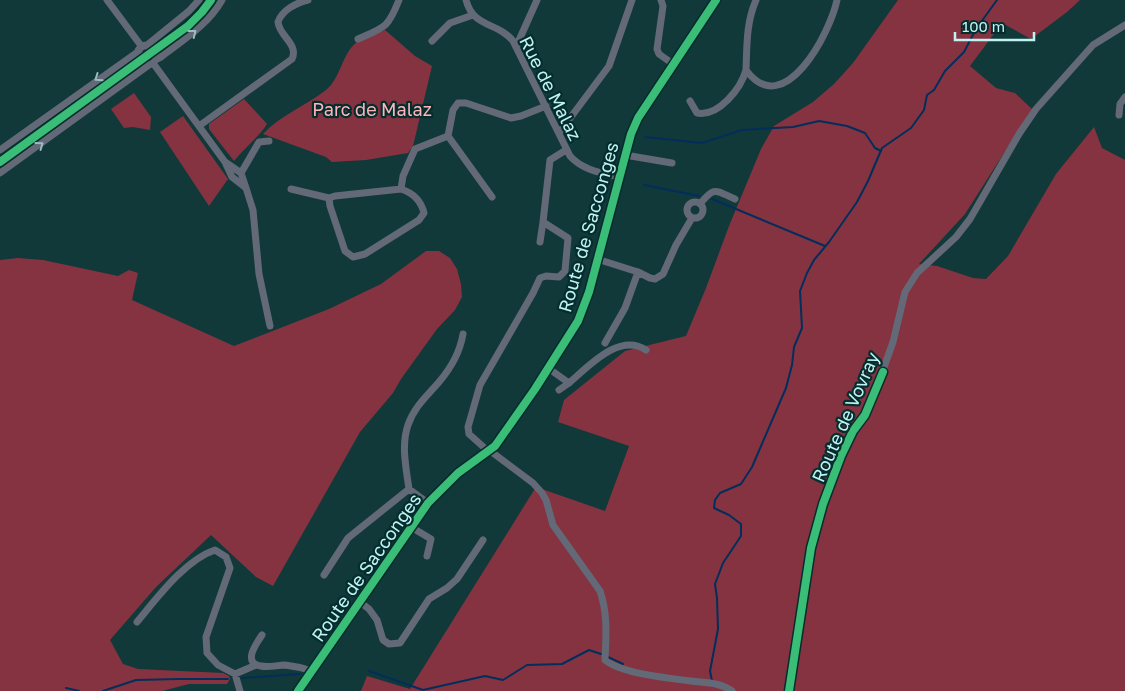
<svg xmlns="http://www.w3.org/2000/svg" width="1125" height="691" font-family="'Golos Text',sans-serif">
	<rect width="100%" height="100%" fill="#113939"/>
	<path fill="#863341" d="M898 0H1080L1067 12 1031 39 1002 23 970 66 996 88 1015 93 1032 109 965 214 919 264 937 266 973 278 986 279 1008 256 1056 174 1094 127 1102 148 1125 160V691H361L367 676 410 689 536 487 605 511 629 446 558 422 564 400 625 351 686 336 706 288 729 226 761 149 774 126 813 102 834 84 853 63Z
		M385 30 415 56 432 66 413 146 408 153 366 160 332 162 326 157 263 134C281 115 305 106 326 90 341 78 342 53 357 42 365 36 377 33 385 30Z
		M134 93 151 117 150 130 133 127 124 128 111 109Z
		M244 99 267 124C258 138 244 148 234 161L209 129V124Z
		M183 116 228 179 209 206 160 132Z
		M426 251H439L450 258 457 269 461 284 462 297 455 310 437 329 401 379 393 393 360 432 273 586 256 577 211 535 156 587 110 640 123 664 138 669 223 673 229 676 230 679 227 684H189L162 691H0V260L18 258 43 260 118 276 129 270 138 273 132 300 234 346 329 309 381 284Z"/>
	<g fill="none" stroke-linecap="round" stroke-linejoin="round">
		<path stroke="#022e5c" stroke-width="2" d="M645 137 702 143 742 130 793 127 819 121 847 126 865 133 875 148 881 151
			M644 185 699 196
			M712 199 825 246
			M608 657 623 664
			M369 671 423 690 485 676 503 680 527 665 562 664 589 650 601 654
			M242 678 300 674
			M712 681 710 671 718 629 717 598 715 584 723 563 741 536V524L729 515 714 508 715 500 720 493 741 484 752 467 786 388 792 365 794 347 802 328 800 291 807 273 814 260 829 242 857 202 868 181 882 148 911 128 924 110 927 95 934 90 945 71 964 52 976 29 997 0
			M66 688 79 691
			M103 691 136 680 179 679H228"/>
		<path stroke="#636977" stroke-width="7" d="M107 0 142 47
			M466 0C473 28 498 22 513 41L570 156C582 170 602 173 619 177
			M661 0 663 6 657 49 659 54 673 64
			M756 0C746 23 747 46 746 70 784 122 830 33 837 0
			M358 39C385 27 388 28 399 0
			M432 41 450 23 473 15
			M137 55a10 10 0 1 1 20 0a10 10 0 1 1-20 0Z
			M146 46 189 11 199 0
			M516 47 537 0
			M157 59 161 57C183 40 208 25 222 0
			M153 63 225 162 232 177 246 188 241 173 225 162
			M690 101 697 113C719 117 741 88 746 70
			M1119 115 1120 104 1125 97
			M199 126 292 59C299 44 279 36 278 22 282 10 296 3 308 0
			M559 133 609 66 632 0
			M448 136 453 110 458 103H466L511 118 521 116 546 106
			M448 136 492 197
			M0 150 139 51
			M625 155 672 163
			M0 173 149 65
			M241 173 259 142 269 141
			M246 188 253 210 259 274 270 326
			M291 189 329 198 335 196 401 189 403 176 415 149 448 136
			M329 198 330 206 345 251 353 257 365 254 419 220 424 213C421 200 413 193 401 189
			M687 210a8 8 0 1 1 16 0a8 8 0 1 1-16 0Z
			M700 204C715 185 716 191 735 199
			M540 242 543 222
			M597 259 638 272 625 308 605 343
			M638 272 650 278 655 279 663 274 676 245 692 218
			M548 368 569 383C588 367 619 332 646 350
			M559 390 569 383
			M489 450 533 483 542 493 546 500 553 525 600 591C608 614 606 636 605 660 623 674 667 678 691 681 706 683 719 682 732 691
			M488 451 469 434 468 427 480 385 533 293 540 278 546 276 559 277 565 271 568 238 543 222 550 160 566 150
			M428 503 409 489C406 468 401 445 408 425 414 407 427 396 439 382 451 368 460 352 463 334
			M411 527 431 539 427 556
			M324 575 348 538 409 489
			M360 602 369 609 377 620 383 640 389 644 400 643 429 599 447 588 457 579 483 540
			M137 622C157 598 185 560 215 550L226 557 230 568 206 637 207 653 218 665 235 674 256 665
			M262 635C256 644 242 663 261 666 269 668 277 665 285 665 294 666 303 668 312 671
			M235 674 240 691
			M298 691 428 503 458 473 495 446 535 389 578 321 589 292 631 134 638 118 716 0
			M789 691 811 548 823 504 841 456 853 431 865 415 871 403 893 342 905 292 917 273 956 237 970 219 1019 134 1036 109 1093 45 1125 25"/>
		<defs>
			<path id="cycleway" d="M0 162 188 26 202 12 211 0
				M298 691 428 503 458 473 495 446 535 389 578 321 589 292 631 134 638 118 716 0
				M789 691 811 548 823 504 841 456 853 431 865 415 883 372"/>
		</defs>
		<use href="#cycleway" stroke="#052d2d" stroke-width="11"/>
		<use href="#cycleway" stroke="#3abd76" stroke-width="8"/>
	</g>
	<defs><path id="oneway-chevron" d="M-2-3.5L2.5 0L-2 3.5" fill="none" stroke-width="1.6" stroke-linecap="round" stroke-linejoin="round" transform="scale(1.25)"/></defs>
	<g stroke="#9abcc1">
		<use href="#oneway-chevron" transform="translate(193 33) rotate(-38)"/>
		<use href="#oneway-chevron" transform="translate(98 78) rotate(145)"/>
		<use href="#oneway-chevron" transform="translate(40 145) rotate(-36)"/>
	</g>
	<g text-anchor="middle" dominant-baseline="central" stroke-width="4.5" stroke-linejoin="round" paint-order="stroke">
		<g font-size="18" fill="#bff3f2" stroke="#052d2d">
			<text transform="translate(551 88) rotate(63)">Rue de Malaz</text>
			<text transform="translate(588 227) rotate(-74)">Route de Sacconges</text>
			<text transform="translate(845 417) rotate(-66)">Route de Vovray</text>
			<text transform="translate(366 567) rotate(-55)">Route de Sacconges</text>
		</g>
		<g font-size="18" fill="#fbb7bb" stroke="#052d2d">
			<text x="372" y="109">Parc de Malaz</text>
		</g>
	</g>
	<path d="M955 32v8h79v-8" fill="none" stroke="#bff3f2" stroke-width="2.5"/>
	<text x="962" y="32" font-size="15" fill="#bff3f2" stroke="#052d2d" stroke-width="4" paint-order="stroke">100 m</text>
</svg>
